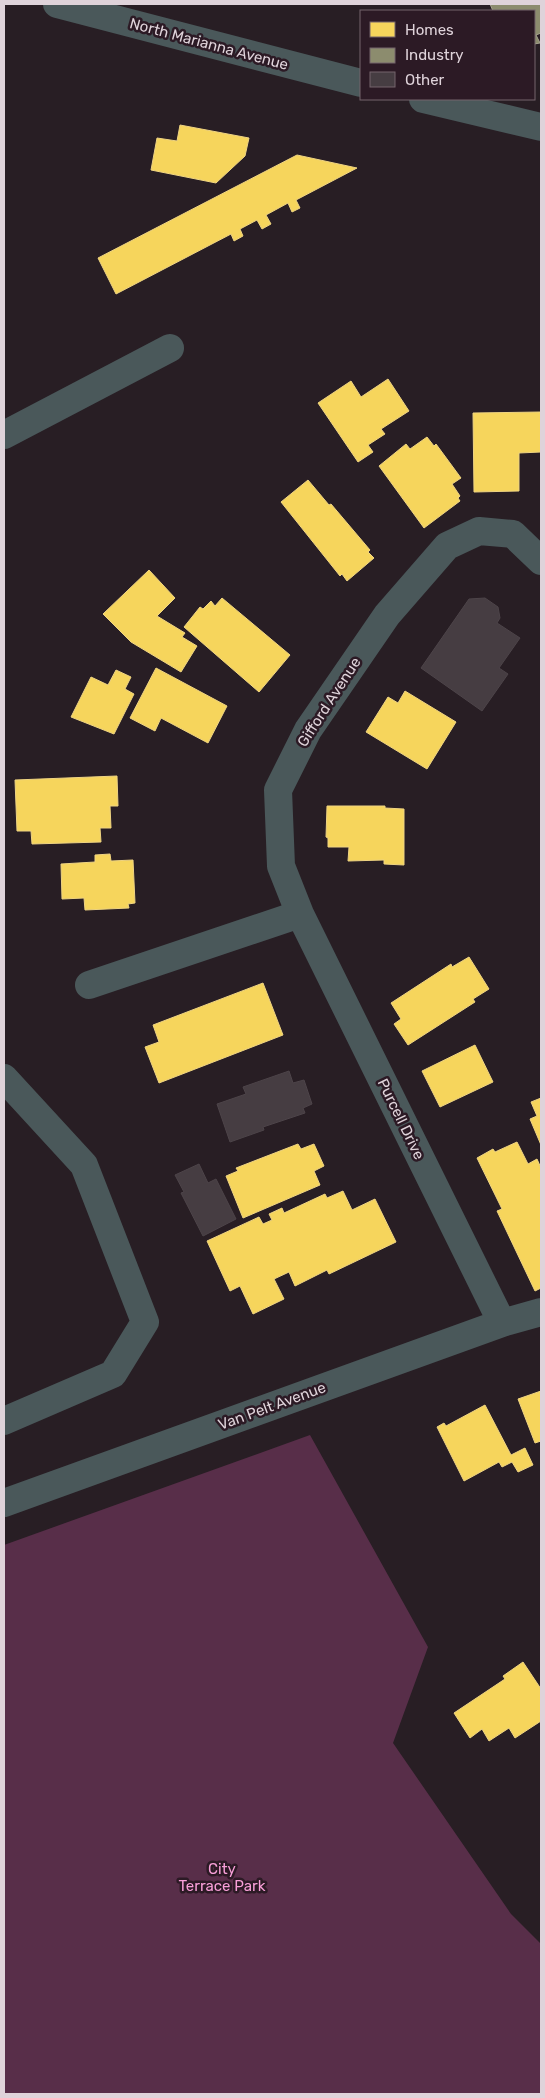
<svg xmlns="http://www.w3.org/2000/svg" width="545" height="2098" font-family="Rubik,sans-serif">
	<rect width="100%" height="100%" fill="#281e24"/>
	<path fill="#582e49" d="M310 1435 428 1647 393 1743 511 1914 541 1944V2094H4V1545Z"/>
	<path fill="#f6d55c" stroke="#efd482" d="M180 125 249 138 245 156 216 183 151 170 157 138 177 141Z
		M297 155 357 168 296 200 300 208 292 212 288 203 266 215 271 224 262 229 257 220 240 229 243 236 234 241 231 234 116 294 98 258Z
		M388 379 409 411 381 429 385 434 368 445 373 452 358 462 318 403 351 381 361 397Z
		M541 412V452L519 453V491L474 492 473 413Z
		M427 437 434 446 436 444 461 478 452 484 460 496 458 498 460 501 424 528 379 466 406 444 410 449Z
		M308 480 329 505 331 504 370 550 368 552 374 558 347 581 342 574 340 576 281 502Z
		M149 570 175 598 157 616 185 633 182 637 197 646 181 672 131 642 103 614Z
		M222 598 290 655 259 692 184 627 200 607 203 609 211 601 215 606Z
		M156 668 227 706 208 743 161 718 155 731 130 718Z
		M116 670 131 677 125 689 134 694 114 734 71 717 91 677 108 685Z
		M405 691 456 722 427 769 366 732 388 697 398 703Z
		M117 776 118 806H110L111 828H100L101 842 32 844 31 831H17L15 780Z
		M327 806H385V808L404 809V865L384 864V860L348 861 349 847H328V838L326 837Z
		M110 854 111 861 133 860 135 903 128 904 129 908 85 910 84 898 62 899 61 864 95 862V855Z
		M469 957 489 989 473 999 475 1002 408 1045 394 1024 401 1019 391 1003 451 964 452 967Z
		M263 983 283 1035 159 1083 145 1047 159 1042 153 1025Z
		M475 1045 493 1082 440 1107 422 1071Z
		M541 1098V1145L530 1119 537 1116 531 1102Z
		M517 1142 528 1164 537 1159 541 1168V1288L535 1291 497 1211 502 1209 477 1158 493 1149 495 1152Z
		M298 1144 301 1149 314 1144 324 1166 314 1171 320 1185 243 1218 226 1176 238 1171 236 1168Z
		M343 1191 352 1210 375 1199 396 1242 329 1274 327 1270 295 1286 289 1272 274 1279 284 1299 253 1314 240 1286 230 1291 207 1241 259 1217 263 1224 272 1220 269 1214 282 1208 284 1213 325 1194 327 1198Z
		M541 1391V1441L535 1443 518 1399Z
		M485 1405 511 1455 525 1448 533 1465 518 1472 512 1462 502 1467 499 1462 464 1481 437 1427 444 1423 446 1426Z
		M523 1662 541 1689V1721L515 1738 509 1728 489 1741 482 1729 470 1738 454 1713 505 1679 503 1676Z"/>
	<path fill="#8c8c6e" stroke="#a5a18e" d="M490 4H541V33L536 35 540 43 534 44V11H493Z"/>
	<path fill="#463d42" stroke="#4d4449" d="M485 598 498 607 500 618 497 623 520 638 499 668 508 674 482 711 421 668 469 599Z
		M289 1071 293 1083 304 1080 312 1104 303 1108 305 1113 263 1127 264 1130 230 1142 217 1104 246 1094 243 1087Z
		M199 1164 208 1183 216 1179 236 1219 203 1236 181 1193 184 1192 175 1175Z"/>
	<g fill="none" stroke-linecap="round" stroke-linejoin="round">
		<path stroke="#4a585a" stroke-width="28" d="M57 4 361 83
			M423 99 541 127
			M4 435 170 348
			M300 914 502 1323
			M89 985 300 914 281 866 278 790 308 730 387 615 447 546 479 531 513 534 541 561
			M4 1078 84 1165 145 1322 113 1374 4 1421
			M4 1503 502 1323 541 1312"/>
	</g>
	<g text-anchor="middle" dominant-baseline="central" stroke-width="5" stroke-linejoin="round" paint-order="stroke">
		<g font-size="15" fill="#dfd3da" stroke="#2c1a25">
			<text transform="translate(209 44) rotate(15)">North Marianna Avenue</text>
			<text transform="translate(329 702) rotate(-57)">Gifford Avenue</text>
			<text transform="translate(401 1119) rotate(64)">Purcell Drive</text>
			<text transform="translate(272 1406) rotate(-20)">Van Pelt Avenue</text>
		</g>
		<g font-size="15" fill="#f89fd8" stroke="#2c1a25">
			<text x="222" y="1869">City<tspan x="222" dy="17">Terrace Park</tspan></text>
		</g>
	</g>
	<rect width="545" height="2098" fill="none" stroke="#dfd3da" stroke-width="10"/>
	<rect x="360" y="10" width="175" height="90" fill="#2c1a25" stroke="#74646d"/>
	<rect x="370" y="22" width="25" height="15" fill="#f6d55c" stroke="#74646d"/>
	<text x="405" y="35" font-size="15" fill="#dfd3da">Homes</text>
	<rect x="370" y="48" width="25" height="15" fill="#8c8c6e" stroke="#74646d"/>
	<text x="405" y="60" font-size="15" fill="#dfd3da">Industry</text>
	<rect x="370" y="72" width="25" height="15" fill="#463d42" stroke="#74646d"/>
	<text x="405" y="85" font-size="15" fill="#dfd3da">Other</text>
</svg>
